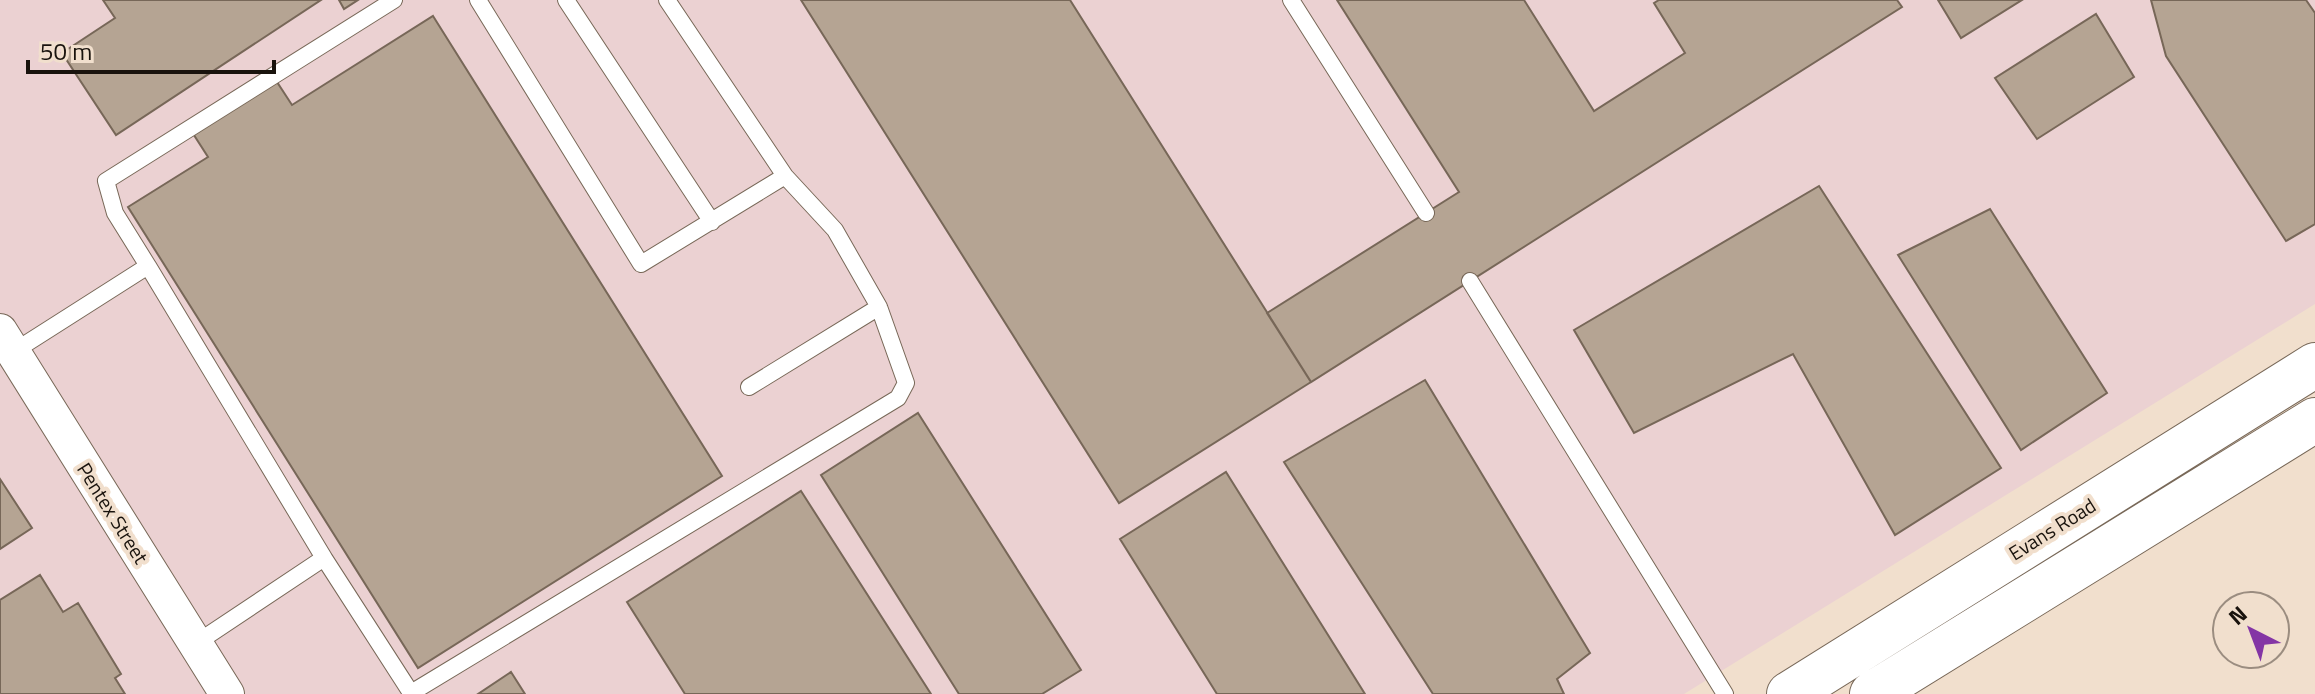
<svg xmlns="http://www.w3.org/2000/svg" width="2315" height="694" font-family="'Titillium Web',sans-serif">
	<rect width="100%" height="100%" fill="#f1dfcd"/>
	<path fill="#ebd1d2" d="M0 0H2315V304L1684 694H0Z"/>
	<path fill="#b5a493" stroke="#776758" stroke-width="2" d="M103 0H321L116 135 62 53 115 18Z
		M339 0H358L344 9Z
		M801 0H1070L1311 382 1119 503Z
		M1337 0H1524L1594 111 1685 53 1654 3 1659 0H1897L1902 7 1311 382 1267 313 1459 192Z
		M1938 0H2022L1961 38Z
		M2151 0H2306L2315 13V224L2286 241 2166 56Z
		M2096 14 2134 77 2037 139 1995 78Z
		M433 16 722 476 418 668 128 207 208 157 192 132 275 79 292 105Z
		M1819 186 2001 468 1895 535 1793 354 1634 433 1574 330Z
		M1990 209 2107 393 2021 450 1898 255Z
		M1425 380 1590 653 1557 679 1564 694H1433L1284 462Z
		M918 413 1081 670 1042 694H959L821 475Z
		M1226 472 1365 694H1217L1120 539Z
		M0 479 32 528 0 549Z
		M801 491 931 694H685L627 602Z
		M40 575 63 612 78 603 121 674 115 678 125 694H0V600Z
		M511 672 525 694H478Z"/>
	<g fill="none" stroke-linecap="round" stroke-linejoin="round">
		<defs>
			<path id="lane" d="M478 0 641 264 785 176
				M566 0 712 222
				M1291 0 1426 213
				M148 266 324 558
				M1470 281 1725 694
				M13 352 148 266 115 213 106 181 394 0
				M749 387 879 307
				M195 644 324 558 411 693 898 398 906 383 879 307 835 230 785 176 667 0"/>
			<path id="street" d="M0 331 227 694"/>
			<path id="secondary" d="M1789 694 2315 365
				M1872 694 2315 420"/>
		</defs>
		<use href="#lane" stroke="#786858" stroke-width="18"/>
		<use href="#street" stroke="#786858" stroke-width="36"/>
		<use href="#secondary" stroke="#786858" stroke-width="46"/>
		<use href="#lane" stroke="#fff" stroke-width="16"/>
		<use href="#street" stroke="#fff" stroke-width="34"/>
		<use href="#secondary" stroke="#fff" stroke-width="44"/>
	</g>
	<g text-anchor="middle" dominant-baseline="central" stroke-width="8" stroke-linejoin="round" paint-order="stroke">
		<g font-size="20" fill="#19130d" stroke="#f1dfcd">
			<text transform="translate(113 513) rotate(58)">Pentex Street</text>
			<text transform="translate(2052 529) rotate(-32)">Evans Road</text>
		</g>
	</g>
	<g transform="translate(2251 630) rotate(318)"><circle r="38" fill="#f1dfcd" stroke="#9b8d80" stroke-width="2"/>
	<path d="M0-6L14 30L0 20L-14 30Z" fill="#8435a5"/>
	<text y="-12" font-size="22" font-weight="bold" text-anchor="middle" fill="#19130d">N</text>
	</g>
	<path d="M28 60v12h246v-12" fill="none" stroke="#19130d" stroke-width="4"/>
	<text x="40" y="60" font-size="24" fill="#19130d" stroke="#f1dfcd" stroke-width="6" paint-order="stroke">50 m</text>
</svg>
